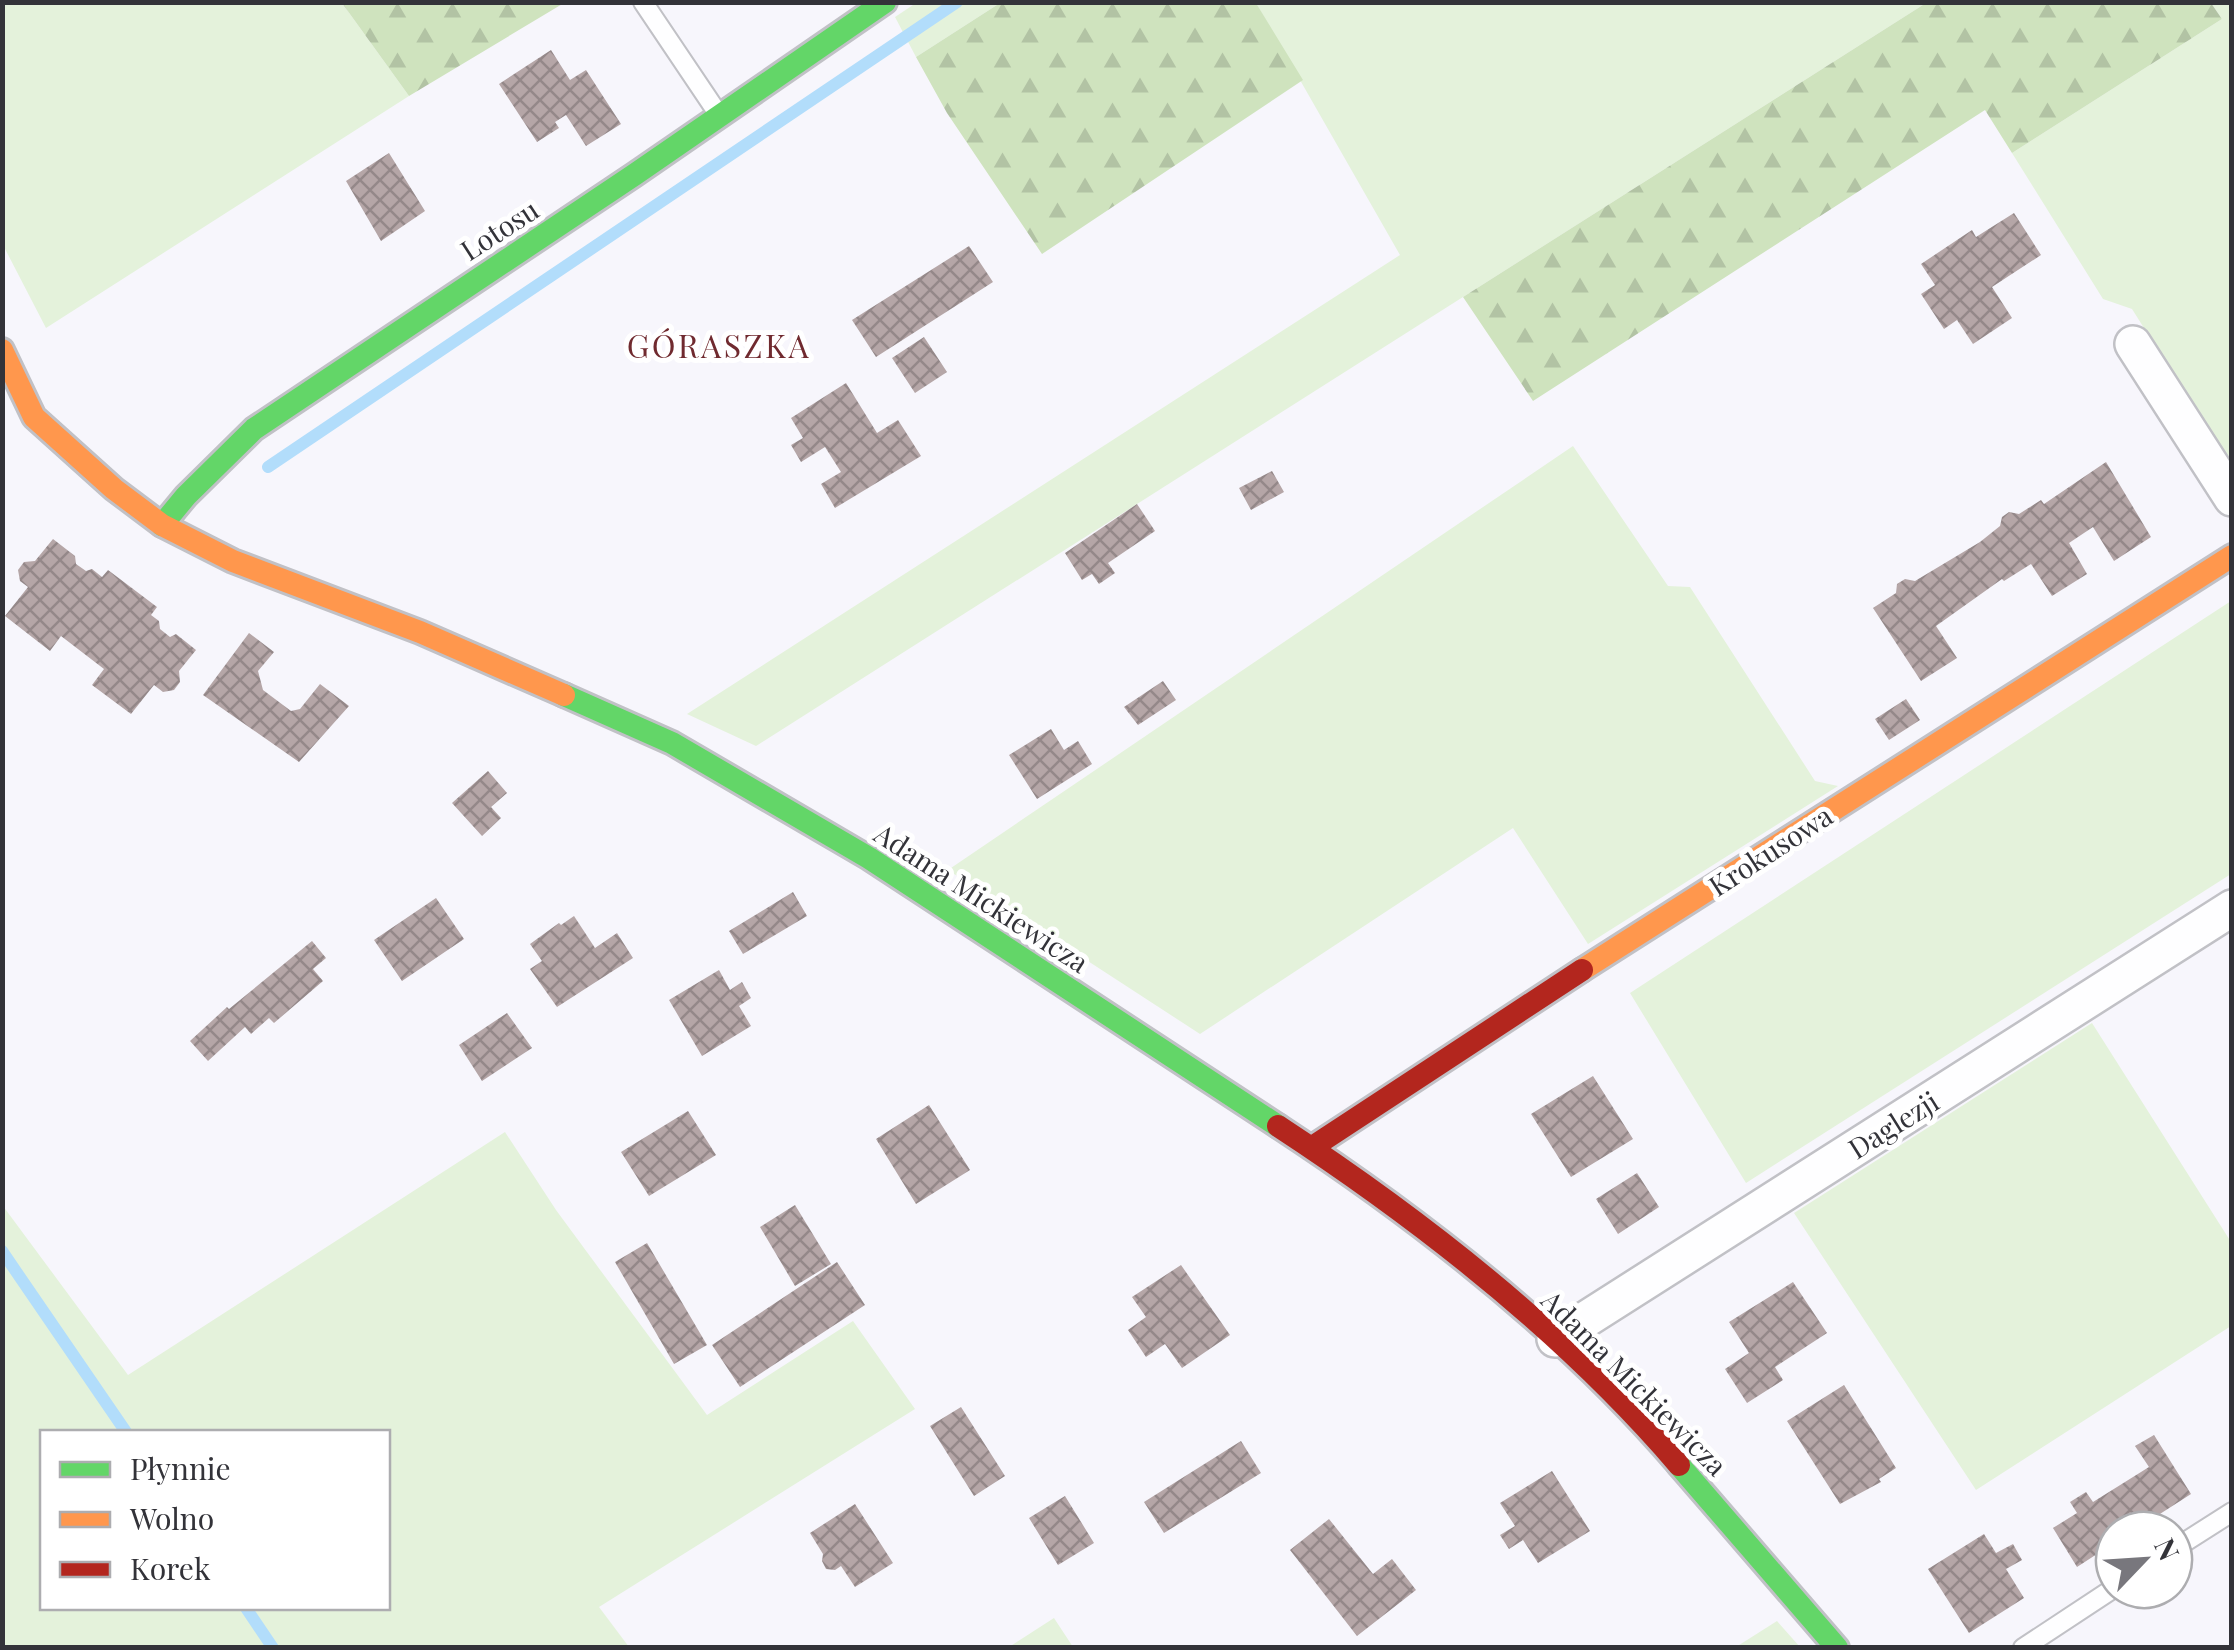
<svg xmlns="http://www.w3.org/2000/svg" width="2234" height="1650" font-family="'Playfair Display',serif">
	<defs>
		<pattern id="forest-firs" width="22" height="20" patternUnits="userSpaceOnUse" patternTransform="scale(2.5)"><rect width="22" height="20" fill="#cfe3be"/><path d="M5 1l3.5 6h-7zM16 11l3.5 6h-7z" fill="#b2c3a4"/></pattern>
		<pattern id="building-cross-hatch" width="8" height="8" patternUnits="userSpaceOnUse" patternTransform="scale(2.5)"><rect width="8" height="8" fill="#b5a6a7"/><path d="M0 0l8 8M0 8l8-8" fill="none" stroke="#948889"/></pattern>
	</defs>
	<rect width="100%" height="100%" fill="#f7f6fc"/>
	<path fill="#e4f2db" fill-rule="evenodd" d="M2 3H342L409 96 46 328 3 245Z
		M916 3H1000L916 57 895 17Z
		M1256 3H1926L756 746 687 714 1400 255Z
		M2211 3H2231V466L2132 309 2103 299 2012 153 2222 19Z
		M1573 446 1668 586 1690 587 1815 781 1838 786 1588 944 1513 828 1200 1034 948 870Z
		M2231 601V874L1746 1183 1630 993Z
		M2092 1023 2231 1242V1326L1976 1490 1794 1213Z
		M505 1132 556 1210 707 1415 853 1321 915 1409 599 1607 629 1647H3V1206L128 1375ZM42 1432H388V1608H42Z
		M1054 1618 1073 1647H1009Z
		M1777 1621 1800 1647H1736Z"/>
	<path fill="url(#forest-firs)" d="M342 3H564L409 96Z
		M1000 3H1256L1303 80 1042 254 947 113 916 57Z
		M1926 3H2211L2222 19 2012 153 1985 110 1533 401 1463 297Z"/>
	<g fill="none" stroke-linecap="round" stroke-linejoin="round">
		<path stroke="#b2ddfb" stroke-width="12" d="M268 467 957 2
			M2 1251 126 1432
			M246 1608 273 1648"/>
	</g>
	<path fill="url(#building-cross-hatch)" d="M551 50 570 80 586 70 621 124 586 146 566 115 555 122 559 128 537 142 499 84Z
		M389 153 425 211 381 241 346 181Z
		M2014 213 2041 255 1992 287 2012 318 1973 344 1957 320 1944 329 1921 294 1935 285 1921 264 1972 230 1976 237Z
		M969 246 993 282 876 357 852 320Z
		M924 337 947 372 915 393 892 358Z
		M846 383 877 433 898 420 921 456 835 508 821 484 841 472 825 447 801 462 791 445 803 438 791 418Z
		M2106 462 2151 537 2114 561 2093 527 2069 543 2087 574 2052 596 2031 564 2004 581 2002 579 1936 626 1957 658 1921 681 1873 608 1896 593 1897 584 1905 579 1915 581 1980 542 2000 526 2002 517 2009 512 2019 514 2041 500 2044 504Z
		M1272 471 1284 492 1251 510 1239 488Z
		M1137 504 1155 531 1108 563 1115 573 1099 584 1092 574 1082 580 1065 553Z
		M53 539 75 556 76 564 86 571 92 569 102 577 108 570 157 607 151 615 159 621 160 629 170 637 176 634 196 650 179 671 180 682 174 690 163 692 154 685 131 714 92 685 104 669 61 636 50 651 5 616 28 587 20 581 18 570 24 562 35 561Z
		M249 633 274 652 258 671 263 690 291 711 300 709 320 684 349 706 299 762 203 695Z
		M1163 681 1176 700 1138 725 1124 707Z
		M1906 699 1920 720 1889 740 1875 719Z
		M1051 729 1064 750 1078 741 1092 764 1037 799 1009 755Z
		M488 771 507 793 491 807 501 818 482 836 452 803Z
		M793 892 807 916 743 954 729 931Z
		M436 898 464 939 402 981 374 940Z
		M574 916 595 948 617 933 633 958 557 1007 530 969 542 961 530 944 559 923 561 925Z
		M312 941 326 958 313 969 323 981 274 1023 269 1018 251 1034 245 1027 208 1061 190 1041 227 1007 229 1009Z
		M719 970 730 990 742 982 751 998 739 1006 751 1026 702 1056 669 1000Z
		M507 1013 532 1048 482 1081 459 1045Z
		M1593 1076 1633 1139 1571 1177 1531 1114Z
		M929 1105 970 1170 916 1204 876 1139Z
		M688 1111 716 1155 649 1196 621 1152Z
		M1637 1173 1659 1207 1618 1234 1596 1199Z
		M795 1205 831 1264 795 1286 760 1227Z
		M647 1243 707 1345 674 1364 615 1262Z
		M837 1262 865 1305 740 1387 712 1345Z
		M1181 1265 1230 1335 1182 1368 1165 1344 1146 1357 1128 1330 1146 1317 1132 1297Z
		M1793 1282 1827 1333 1775 1367 1783 1380 1747 1403 1725 1369 1749 1353 1729 1322Z
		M1844 1385 1896 1468 1879 1479 1881 1482 1840 1504 1787 1421Z
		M961 1407 1005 1476 974 1496 930 1426Z
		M2154 1435 2191 1494 2135 1530H2114V1543L2077 1567 2053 1528 2077 1513 2070 1502 2086 1492 2093 1502 2149 1467 2135 1446Z
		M1241 1441 1261 1473 1164 1533 1144 1502Z
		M1552 1471 1590 1531 1538 1563 1523 1540 1509 1549 1500 1535 1515 1526 1500 1503Z
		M1065 1496 1094 1543 1058 1565 1029 1518Z
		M855 1504 893 1563 855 1587 841 1566 835 1570 826 1569 822 1561 823 1554 810 1533Z
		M1329 1519 1373 1574 1392 1559 1416 1590 1357 1636 1290 1550Z
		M1984 1534 1996 1553 2013 1544 2022 1560 2006 1569 2024 1598 1969 1633 1928 1569Z"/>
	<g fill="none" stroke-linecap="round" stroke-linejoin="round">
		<defs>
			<path id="lane" d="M643 2 719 115
				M2174 1549 2232 1512
				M2023 1648 2114 1588"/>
			<path id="street" d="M2133 344 2232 498
				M1555 1339 2232 908"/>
			<path id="fast" d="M162 525 186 496 254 429 634 175 885 2
				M564 695 672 743 869 858 1278 1126
				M1679 1465 1837 1648"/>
			<path id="slow" d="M2 350 34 417 114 489 162 525 233 561 420 632 564 695
				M1582 970 2232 556"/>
			<path id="jam" d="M1278 1126C1423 1221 1566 1333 1679 1465
				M1311 1148 1582 970"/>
		</defs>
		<use href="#lane" stroke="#c1c1c6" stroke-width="22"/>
		<use href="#street" stroke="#c1c1c6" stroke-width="40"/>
		<use href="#fast" stroke="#c1c1c6" stroke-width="28"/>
		<use href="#slow" stroke="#c1c1c6" stroke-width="28"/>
		<use href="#jam" stroke="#c1c1c6" stroke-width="28"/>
		<use href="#lane" stroke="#fefeff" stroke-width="18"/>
		<use href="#street" stroke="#fefeff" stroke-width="35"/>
		<use href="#fast" stroke="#63d668" stroke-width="22"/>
		<use href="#slow" stroke="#ff974d" stroke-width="22"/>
		<use href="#jam" stroke="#b3261e" stroke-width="22"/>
	</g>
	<g text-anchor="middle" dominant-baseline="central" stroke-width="10" stroke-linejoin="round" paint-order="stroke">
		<g font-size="28" fill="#333339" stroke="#fff">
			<text transform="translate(499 229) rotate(-33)">Lotosu</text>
			<text transform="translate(1770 850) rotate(-33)">Krokusowa</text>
			<text transform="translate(982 897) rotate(33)">Adama Mickiewicza</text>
			<text transform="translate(1893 1124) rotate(-32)">Daglezji</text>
			<text transform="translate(1635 1382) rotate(45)">Adama Mickiewicza</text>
		</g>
		<g font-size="32" letter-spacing="2.5" fill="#702a2f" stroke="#fff">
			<text x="719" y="344">GÓRASZKA</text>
		</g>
	</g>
	<rect width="2234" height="1650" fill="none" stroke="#333339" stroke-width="10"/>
	<rect x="40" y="1430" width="350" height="180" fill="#ffffff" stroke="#adadb0" stroke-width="2.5"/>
	<rect x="60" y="1462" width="50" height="15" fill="#63d668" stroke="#adadb0" stroke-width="2.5"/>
	<text x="130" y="1480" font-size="30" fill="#333339">Płynnie</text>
	<rect x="60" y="1512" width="50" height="15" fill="#ff974d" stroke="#adadb0" stroke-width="2.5"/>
	<text x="130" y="1530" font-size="30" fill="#333339">Wolno</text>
	<rect x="60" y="1562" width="50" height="15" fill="#b3261e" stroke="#adadb0" stroke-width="2.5"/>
	<text x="130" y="1580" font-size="30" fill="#333339">Korek</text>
	<g transform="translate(2144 1560) rotate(65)"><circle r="48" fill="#ffffff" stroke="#adadb0" stroke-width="2.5"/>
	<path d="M0-8L18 38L0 25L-18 38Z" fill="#78777d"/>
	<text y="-15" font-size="28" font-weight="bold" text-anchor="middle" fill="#333339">N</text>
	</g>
</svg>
